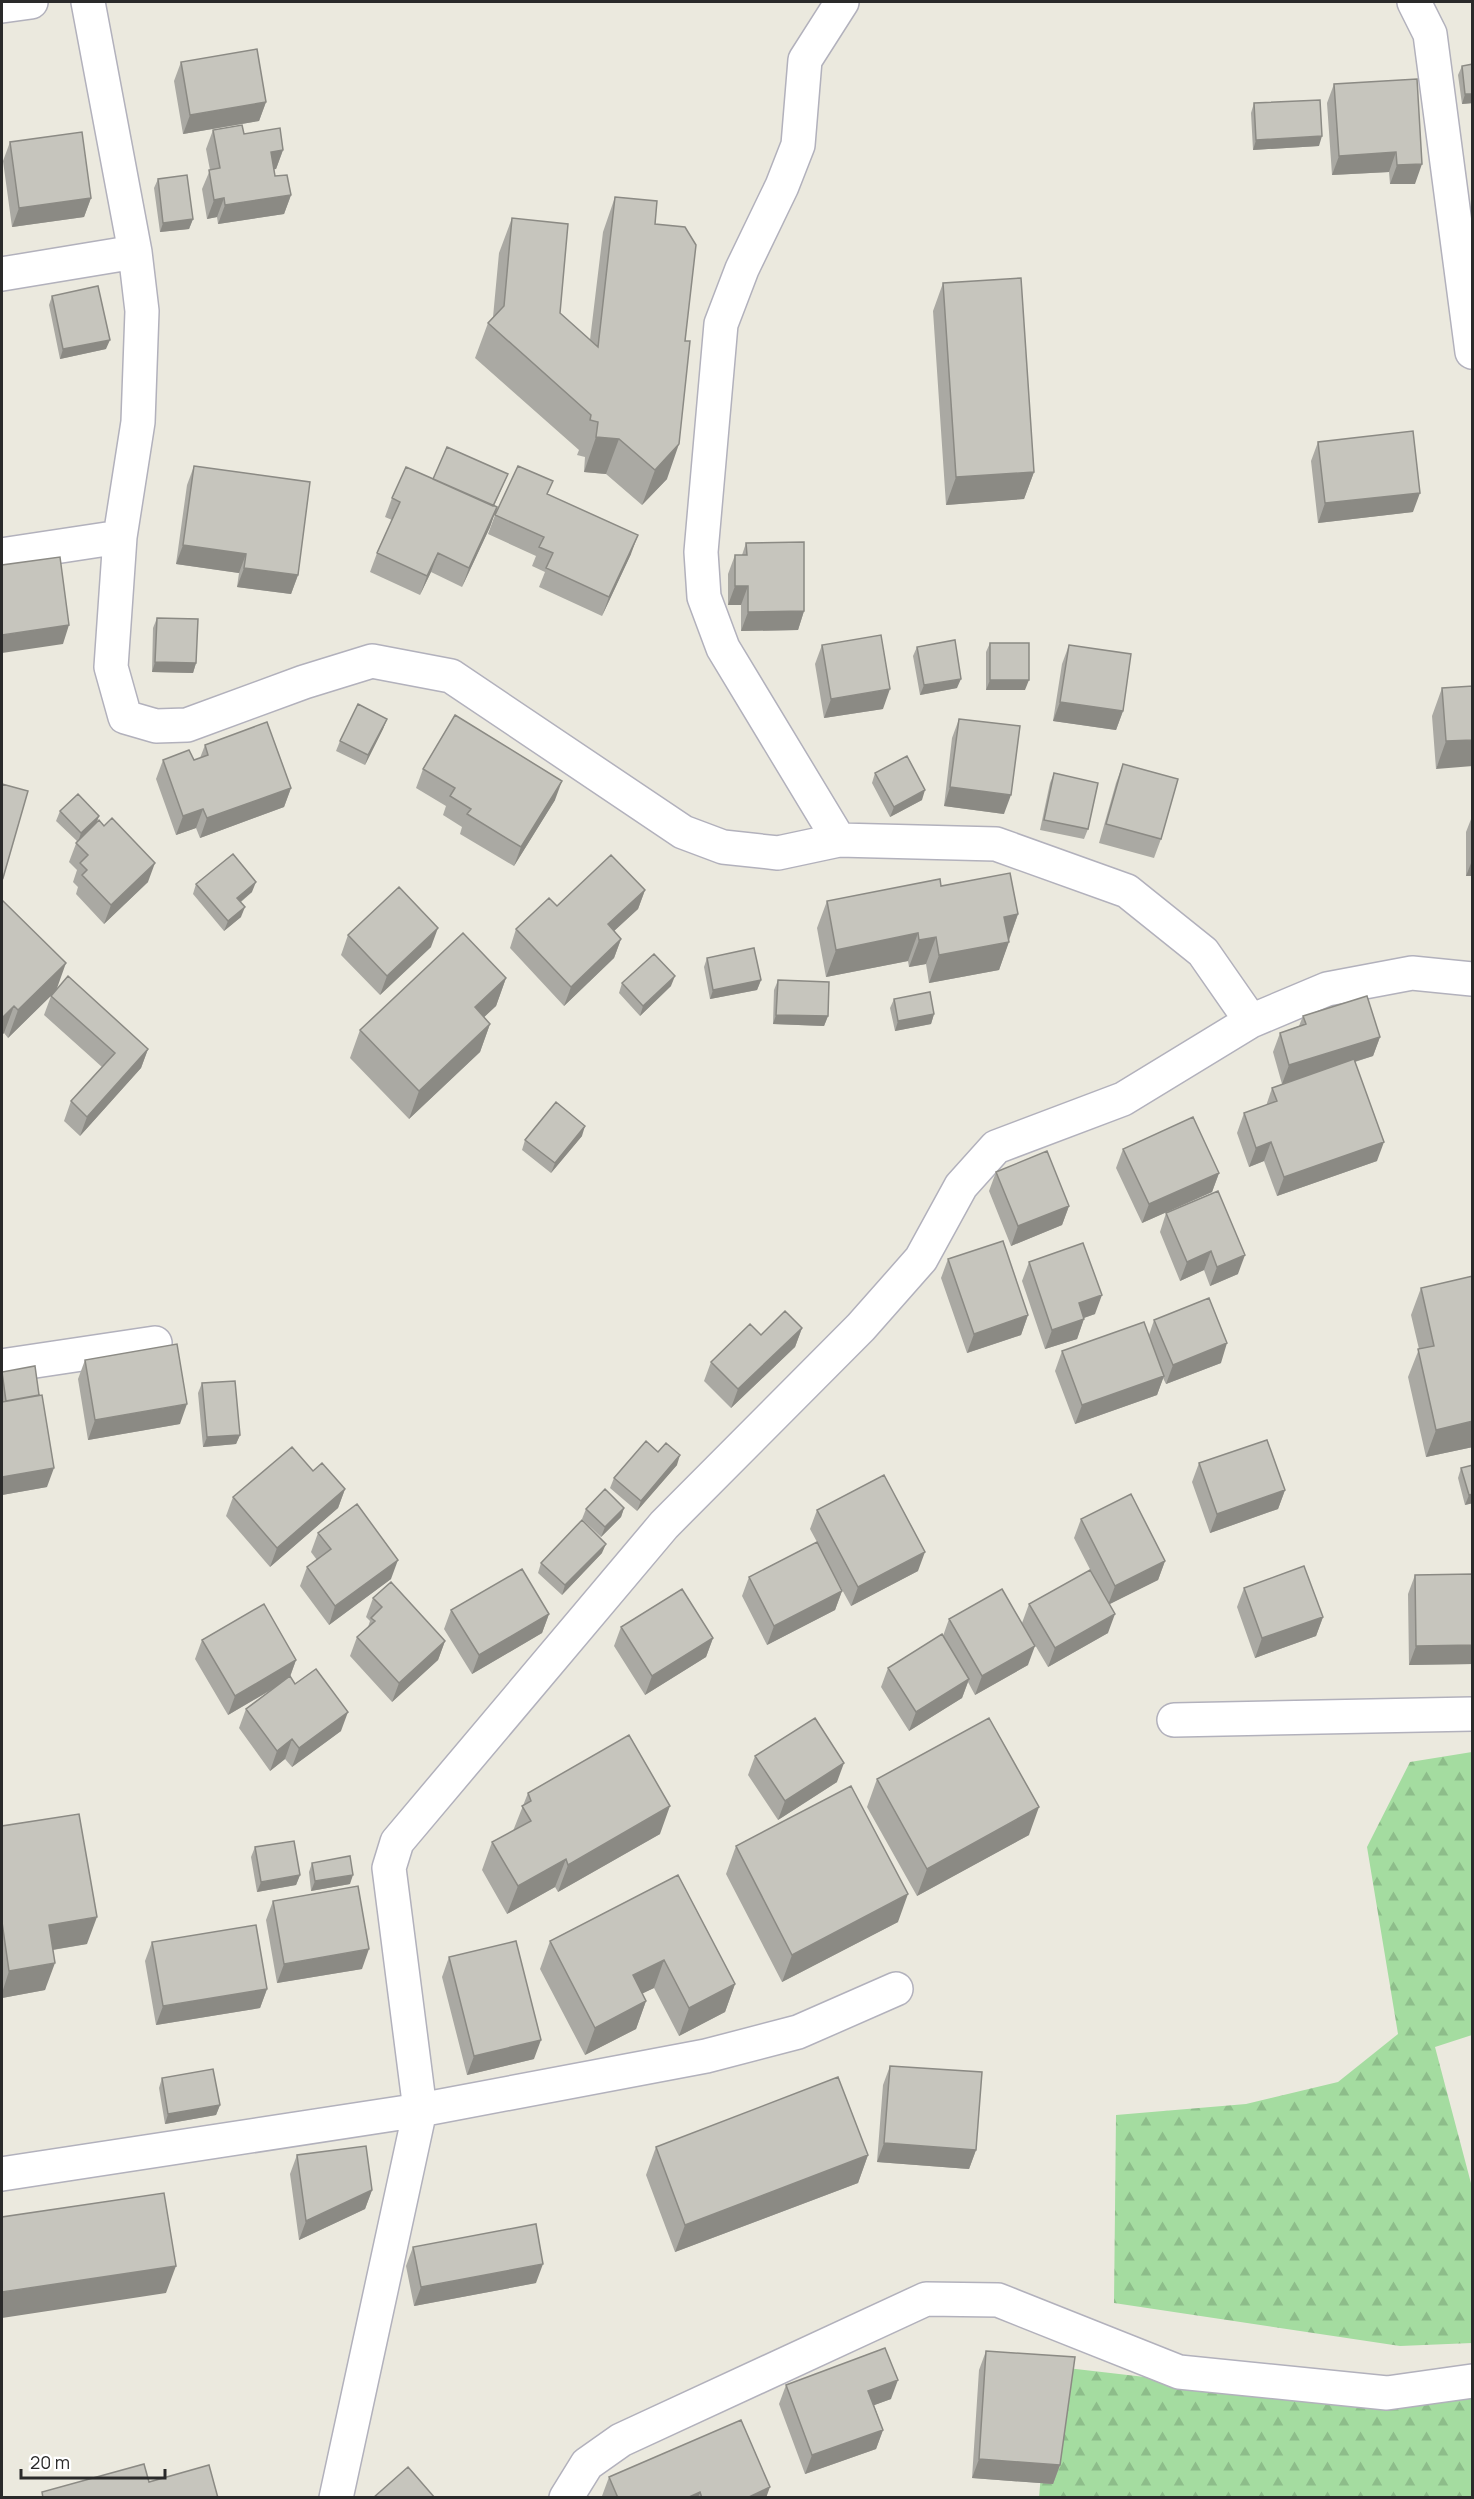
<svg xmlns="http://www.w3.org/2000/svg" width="1474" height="2499" font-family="Manrope,sans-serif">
	<defs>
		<pattern id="forest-firs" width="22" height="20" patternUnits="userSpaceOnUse" patternTransform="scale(1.5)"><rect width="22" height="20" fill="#a4dca0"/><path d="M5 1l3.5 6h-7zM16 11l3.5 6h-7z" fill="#8dbd8a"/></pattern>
	</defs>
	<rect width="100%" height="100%" fill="#ebe9de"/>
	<path fill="url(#forest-firs)" d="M1472 1752V2035L1435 2047 1472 2187V2343L1400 2346 1114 2303 1116 2115 1246 2104 1338 2082 1398 2034 1367 1847 1410 1762Z
		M1050 2366 1386 2405 1472 2394V2497L1039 2498Z"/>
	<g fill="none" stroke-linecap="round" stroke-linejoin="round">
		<defs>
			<path id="minor" d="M88 2 135 252 142 311 138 422 120 537 111 667 125 717 156 726 187 725 304 682 372 661 451 676 683 832 723 847 778 853 839 840 996 844 1127 891 1203 952 1251 1021
				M1414 2 1430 34 1472 352
				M2 6 31 2
				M2 274 135 252
				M2 555 120 537
				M839 840 723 648 704 597 701 552 721 324 742 269 782 186 798 145 805 60 842 2
				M2 1366 155 1343
				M1174 1720 1472 1714
				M2 2174 420 2110 706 2056 798 2032 896 1989
				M336 2498 420 2110 389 1868 397 1842 664 1525 861 1327 921 1259 961 1186 996 1147 1123 1099 1251 1021 1327 989 1412 973 1472 979
				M566 2498 587 2464 621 2440 926 2299 998 2300 1179 2372 1387 2393 1472 2381"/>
		</defs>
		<use href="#minor" stroke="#b2b1bc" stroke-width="36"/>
		<use href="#minor" stroke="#fff" stroke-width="33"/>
	</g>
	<path fill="#aaa9a3" d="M181 62 266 102 259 121 183 134 174 81Z
		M1473 64V103L1462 104 1458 75 1462 66Z
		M1417 79 1415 184H1390L1389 172 1332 175 1327 103 1334 84Z
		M1254 103 1319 146 1253 150 1251 113Z
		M213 130 244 134 283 150 276 169H274L275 176 291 195 284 214 218 224 217 217 207 219 202 189 210 170 206 149Z
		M10 142 91 198 84 217 12 227 3 161Z
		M158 179 193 219 189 229 160 232 154 188Z
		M615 197 655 224 667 479 642 505 606 474 584 472 585 457 577 455 579 450 475 358 488 323 493 317 499 253 512 218 560 313 590 340 603 232Z
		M943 283 1034 472 1024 499 946 505 933 311Z
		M52 296 106 349 60 359 49 305Z
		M1318 442 1413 512 1318 523 1311 461Z
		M194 466 298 575 291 594 237 587 239 573 176 564 187 485Z
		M508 474 494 506 497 507 490 527 462 587 431 572 420 595 370 572 377 553 392 520 385 517 392 498 433 479Z
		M548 494 631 554 602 616 539 587 545 572 532 566 536 556 488 534 495 515Z
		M746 543 804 611 798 630 741 631V605H728V574L735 555H742Z
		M157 618 196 663 193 673 152 672 153 628Z
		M990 643 1025 690H986V652Z
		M822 645 883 709 824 718 815 664Z
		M1069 645 1123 711 1116 730 1053 721 1062 664Z
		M917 647 957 688 920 695 913 656Z
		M1473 686 1436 769 1432 716 1442 688Z
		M387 719 383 729 365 765 336 751 340 741Z
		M959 719 1004 814 944 806 952 738Z
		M205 745 291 788 284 807 200 838 196 828 176 835 156 779 163 760H194L200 758Z
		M1123 764 1161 839 1154 858 1099 843 1116 783Z
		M423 769 555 800 514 866 460 834 462 827 443 815 446 806 416 788Z
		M875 773 922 800 890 817 872 783Z
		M1054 773 1088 829 1084 839 1040 830 1050 783Z
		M60 811 99 816 97 822 148 882 104 924 76 894 78 887 73 882 77 870 69 862 77 841 56 821Z
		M1473 814V876H1466V832Z
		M196 884 252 892 241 902V917L224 931 193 894Z
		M941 886 1018 914 999 970 929 983 926 964 909 967 908 961 826 977 817 928 827 901Z
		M645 890 638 909 614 931 621 939 614 958 564 1006 510 948 516 929 557 906Z
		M2 900 56 990 148 1049 141 1068 80 1136 64 1121 71 1101 102 1067 44 1015 51 996 53 993 8 1038 4 1033 2 1035Z
		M348 935 431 947 380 995 341 955Z
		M707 958 761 980 757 990 710 999 704 967Z
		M506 978 496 1006 484 1017 490 1024 480 1052 409 1119 350 1058 360 1030Z
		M778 980 828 1016 824 1026 773 1024 774 990Z
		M622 983 671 986 640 1016 619 993Z
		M894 999 934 1014 931 1024 895 1031 890 1008Z
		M1303 1016 1380 1037 1373 1056 1355 1062 1377 1161 1277 1196 1264 1161 1249 1167 1237 1133 1244 1113 1266 1106 1272 1088 1294 1080 1282 1084 1273 1052 1280 1033 1299 1026Z
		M582 1136 551 1173 522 1150 525 1140Z
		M1123 1149 1219 1173 1212 1192 1142 1223 1116 1168Z
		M996 1172 1069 1206 1062 1225 1011 1246 989 1191Z
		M1166 1213 1238 1274 1210 1286 1204 1270 1180 1281 1160 1232Z
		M948 1259 1028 1315 1021 1335 967 1353 941 1278Z
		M1029 1262 1095 1314 1084 1318 1077 1339 1045 1349 1022 1281Z
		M1421 1288 1473 1447 1426 1457 1408 1377 1419 1349 1411 1315Z
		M1154 1320 1221 1363 1166 1384 1163 1378 1157 1395 1075 1424 1055 1371 1062 1351 1149 1335Z
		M802 1328 795 1347 731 1408 704 1381 711 1362Z
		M85 1360 180 1424 88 1440 78 1379Z
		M2 1372 47 1487 2 1495Z
		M202 1383 240 1435 236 1444 203 1447 198 1393Z
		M658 1452 677 1465 637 1511 610 1488 614 1478Z
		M1199 1463 1285 1490 1278 1509 1210 1533 1192 1482Z
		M1461 1468 1473 1503 1465 1505 1458 1478Z
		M313 1471 345 1489 338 1508 270 1567 226 1516 233 1497Z
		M624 1508 621 1517 601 1537 582 1519 586 1509Z
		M817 1510 918 1571 851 1606 817 1544 842 1591 835 1610 767 1645 742 1596 749 1577 817 1542 810 1529Z
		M1081 1519 1165 1561 1158 1580 1109 1604 1108 1633 1048 1667 1022 1623 1029 1604 1095 1579 1074 1538Z
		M318 1533 391 1579 329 1625 300 1586 307 1567 317 1560 311 1552Z
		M602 1553 562 1595 538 1573 541 1563Z
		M1473 1574V1664L1409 1665 1408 1594 1415 1575Z
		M1244 1588 1323 1617 1316 1636 1255 1658 1237 1607Z
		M373 1598 445 1641 438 1660 392 1702 350 1656 357 1637 368 1627 370 1621 366 1617Z
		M451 1610 549 1614 542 1633 472 1674 444 1629Z
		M949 1619 1028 1665 975 1695 968 1682 962 1698 909 1731 881 1687 888 1668 943 1636Z
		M621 1627 713 1638 706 1657 645 1695 614 1646Z
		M202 1640 296 1660 290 1677 295 1684 341 1731 292 1767 285 1759 270 1771 239 1728 246 1709 271 1690 228 1715 195 1659Z
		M755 1756 837 1782 778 1820 748 1775Z
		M877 1779 1029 1835 917 1896 867 1807Z
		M528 1793 660 1834 558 1892 555 1887 507 1914 482 1870 492 1842 513 1831Z
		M2 1826 87 1944 53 1950 45 1990 2 1998Z
		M736 1846 898 1922 782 1982 726 1874Z
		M255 1847 300 1875 296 1885 257 1892 251 1857Z
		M312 1863 350 1884 311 1891 309 1872Z
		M678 1875 735 1984 725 2012 679 2036 654 1988 642 1993 646 2001 636 2029 585 2055 540 1969 550 1941Z
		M273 1901 362 1969 277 1983 266 1920Z
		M152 1942 267 1989 260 2008 156 2025 145 1961Z
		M449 1957 534 2059 467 2075 442 1977Z
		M890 2066 976 2150 969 2169 877 2162 883 2085Z
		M162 2078 220 2105 216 2115 165 2124 159 2088Z
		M656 2147 868 2155 858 2183 675 2252 646 2175Z
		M297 2155 372 2190 365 2209 299 2240 290 2174Z
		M413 2247 536 2283 414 2306 406 2266Z
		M986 2351 1060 2465 1053 2484 972 2478 979 2370Z
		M786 2385 891 2399 874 2405 883 2430 876 2449 805 2474 779 2404Z
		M609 2477 766 2498H603L602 2496Z"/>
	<path fill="#8b8a84" d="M1465 94H1473V103L1462 104Z
		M266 102 259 121 183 134 190 115Z
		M1322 136 1319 146 1253 150 1256 140Z
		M283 150 276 169 264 171 271 152Z
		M1396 152 1389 172 1332 175 1339 156Z
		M1422 164 1415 184H1390L1397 165Z
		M291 195 284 214 218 224 225 205Z
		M91 198 84 217 12 227 19 208Z
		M224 198 217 217 207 219 214 200Z
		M193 219 189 229 160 232 163 223Z
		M110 340 106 349 60 359 63 349Z
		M596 437 619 439 606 474 584 472Z
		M679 444 667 479 642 505 655 470Z
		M1034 472 1024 499 946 505 956 477Z
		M1420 493 1413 512 1318 523 1325 503Z
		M497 507 490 527 462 587 469 568Z
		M638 535 631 554 602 616 609 597Z
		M183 545 246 554 239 573 176 564Z
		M438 553 431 572 420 595 427 576Z
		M244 568 298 575 291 594 237 587Z
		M735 586H748L741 605H728Z
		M804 611 798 630 741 631 748 612Z
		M69 625 63 644 2 653V635Z
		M155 662 196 663 193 673 152 672Z
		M961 679 957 688 920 695 924 685Z
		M990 680H1029L1025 690H986Z
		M890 689 883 709 824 718 831 699Z
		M1060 702 1123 711 1116 730 1053 721Z
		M387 719 383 729 365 765 368 755Z
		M1473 740V766L1436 769 1446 741Z
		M562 781 555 800 514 866 521 847Z
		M950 787 1011 795 1004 814 944 806Z
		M291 788 284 807 200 838 207 818Z
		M925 790 922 800 890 817 894 807Z
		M203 809 196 828 176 835 183 816Z
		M99 816 95 826 78 842 81 833Z
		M1473 858V876H1466Z
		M155 863 148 882 104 924 111 905Z
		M256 882 252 892 234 907 237 898Z
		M645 890 638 909 601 943 608 924Z
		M245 907 241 917 224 931 228 921Z
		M1018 914 1008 942 1004 917Z
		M438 928 431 947 380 995 387 976Z
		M918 933 908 961 826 977 836 950Z
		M936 937 926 964 909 967 919 940Z
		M621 939 614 958 564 1006 571 987Z
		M1009 942 999 970 929 983 939 955Z
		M66 963 56 991 8 1038 18 1010Z
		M675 976 671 986 640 1016 643 1006Z
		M506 978 496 1006 465 1035 475 1007Z
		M761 980 757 990 710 999 713 990Z
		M14 1006 4 1033 2 1035V1020L3 1017Z
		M934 1014 931 1024 895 1031 898 1021Z
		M776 1015 828 1016 824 1026 773 1024Z
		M490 1024 480 1052 409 1119 419 1091Z
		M1380 1037 1373 1056 1282 1084 1289 1065Z
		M148 1049 141 1068 80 1136 87 1117Z
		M585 1126 582 1136 551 1173 555 1163Z
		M1271 1142 1264 1161 1249 1167 1256 1148Z
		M1384 1142 1377 1161 1277 1196 1284 1177Z
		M1219 1173 1212 1192 1142 1223 1149 1204Z
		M1069 1206 1062 1225 1011 1246 1018 1226Z
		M1211 1251 1204 1270 1180 1281 1187 1262Z
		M1245 1255 1238 1274 1210 1286 1217 1267Z
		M1102 1295 1095 1314 1072 1322 1079 1303Z
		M1028 1315 1021 1335 967 1353 974 1334Z
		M1084 1319 1077 1339 1045 1349 1052 1330Z
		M802 1328 795 1347 731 1408 738 1389Z
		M1227 1343 1221 1363 1166 1384 1173 1365Z
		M1164 1376 1157 1395 1075 1424 1082 1405Z
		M187 1404 180 1424 88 1440 95 1420Z
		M1473 1421V1447L1426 1457 1436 1430Z
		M240 1435 236 1444 203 1447 207 1437Z
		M680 1455 677 1465 637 1511 641 1501Z
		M54 1468 47 1487 2 1495V1477Z
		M345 1489 338 1508 270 1567 277 1548Z
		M1285 1490 1278 1509 1210 1533 1217 1514Z
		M1473 1494V1503L1465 1505 1469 1495Z
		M624 1508 621 1517 601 1537 605 1527Z
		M606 1544 602 1553 562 1595 565 1585Z
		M925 1552 918 1571 851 1606 858 1587Z
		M398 1560 391 1579 329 1625 335 1606Z
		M1165 1561 1158 1580 1108 1605 1115 1586Z
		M842 1591 835 1610 767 1645 774 1626Z
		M549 1614 542 1633 472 1674 479 1655Z
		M1115 1614 1108 1633 1048 1667 1055 1648Z
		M1323 1617 1316 1636 1255 1658 1262 1638Z
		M713 1638 706 1657 645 1695 652 1676Z
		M445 1641 438 1660 392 1702 399 1683Z
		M1473 1645V1664L1409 1665 1416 1646Z
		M1035 1646 1028 1665 975 1695 982 1676Z
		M296 1660 289 1679 228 1715 235 1696Z
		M969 1679 962 1698 909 1731 916 1712Z
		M348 1712 341 1731 292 1767 299 1748Z
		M292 1739 285 1759 270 1771 277 1751Z
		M844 1763 837 1782 778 1820 785 1801Z
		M670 1806 660 1834 558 1892 568 1865Z
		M1039 1807 1029 1835 917 1896 927 1869Z
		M566 1859 555 1887 507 1914 518 1886Z
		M300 1875 296 1885 257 1892 261 1882Z
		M353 1875 350 1884 311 1891 315 1881Z
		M908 1894 898 1922 782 1982 792 1955Z
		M97 1917 87 1944 39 1952 49 1925Z
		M369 1949 362 1969 277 1983 284 1964Z
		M664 1960 654 1988 623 2003 633 1975Z
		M55 1963 45 1990 2 1998V1993L9 1971Z
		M735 1984 725 2012 679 2036 689 2008Z
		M267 1989 260 2008 156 2025 163 2006Z
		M646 2001 636 2029 585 2055 595 2028Z
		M541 2040 534 2059 467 2075 474 2056Z
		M220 2105 216 2115 165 2124 168 2114Z
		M884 2143 976 2150 969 2169 877 2162Z
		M868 2155 858 2183 675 2252 685 2225Z
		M372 2190 365 2209 299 2240 306 2221Z
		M543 2264 536 2283 414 2306 421 2287Z
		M176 2266 166 2293 2 2318V2292Z
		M898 2380 891 2399 861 2410 868 2391Z
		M883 2430 876 2449 805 2474 812 2455Z
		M979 2459 1060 2465 1053 2484 972 2478Z
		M770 2487 766 2498H747Z
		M700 2492 698 2498H687Z"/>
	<path fill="#c6c5bd" stroke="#8b8a84" stroke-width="1.5" d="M257 49 266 102 190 115 181 62Z
		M1473 64V94H1465L1462 66Z
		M1417 79 1422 164 1397 165 1396 152 1339 156 1334 84Z
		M1320 100 1322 136 1256 140 1254 103Z
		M242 125 244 134 280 128 283 150 271 152 275 176 287 175 291 195 225 205 224 198 214 200 209 170 220 168 213 130Z
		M82 132 91 198 19 208 10 142Z
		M187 175 193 219 163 223 158 179Z
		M615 197 657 201 655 224 685 227 696 245 685 341H690L679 444 655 470 619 439 596 437 598 422 590 420 591 415 488 323 504 306 512 218 568 224 560 313 598 347Z
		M1021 278 1034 472 956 477 943 283Z
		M98 286 110 340 63 349 52 296Z
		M1413 431 1420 493 1325 503 1318 442Z
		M447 447 508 474 493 506 433 479Z
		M194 466 310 482 298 575 244 568 246 554 183 545Z
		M518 466 553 481 547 494 638 535 609 597 546 568 553 553 539 547 544 537 495 515Z
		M406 467 497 507 469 568 438 553 427 576 377 553 400 502 392 498Z
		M804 542V611L748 612V586H735V555H747L746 543Z
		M60 557 69 625 2 635V565Z
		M157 618 198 619 196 663 155 662Z
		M881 635 890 689 831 699 822 645Z
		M955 640 961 679 924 685 917 647Z
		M990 643H1029V680H990Z
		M1069 645 1131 654 1123 711 1060 702Z
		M1473 686V740L1446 741 1442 688Z
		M358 704 387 719 368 755 340 741Z
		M455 715 562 781 521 847 467 814 471 809 450 796 455 788 423 769Z
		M959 719 1020 726 1011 795 950 787Z
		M267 722 291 788 207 818 203 809 183 816 163 760 189 750 194 760 208 755 205 745Z
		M907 756 925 790 894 807 875 773Z
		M1123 764 1178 779 1161 839 1106 824Z
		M1054 773 1098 783 1088 829 1044 820Z
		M2 784 28 791 3 878 2 877Z
		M78 794 99 816 81 833 60 811Z
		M112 818 155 863 111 905 82 875 87 870 80 863 88 855 76 843 99 820 104 826Z
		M233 854 256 882 237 898 245 907 228 921 196 884Z
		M611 855 645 890 608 924 621 939 571 987 516 929 549 898 557 906Z
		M1010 873 1018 914 1004 917 1009 942 939 955 936 937 919 940 918 933 836 950 827 901 940 879 941 886Z
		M399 887 438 928 387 976 348 935Z
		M2 900 66 963 18 1010 14 1006 3 1017 2 1016Z
		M463 933 506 978 475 1007 490 1024 419 1091 360 1030Z
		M754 948 761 980 713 990 707 958Z
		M654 954 675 976 643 1006 622 983Z
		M68 976 148 1049 87 1117 71 1101 115 1053 51 996Z
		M778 980 829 982 828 1016 776 1015Z
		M930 992 934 1014 898 1021 894 999Z
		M1367 996 1380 1037 1289 1065 1280 1033 1306 1024 1303 1016Z
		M1354 1059 1384 1142 1284 1177 1271 1142 1256 1148 1244 1113 1277 1101 1272 1088Z
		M556 1102 585 1126 555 1163 525 1140Z
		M1193 1117 1219 1173 1149 1204 1123 1149Z
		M1047 1151 1069 1206 1018 1226 996 1172Z
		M1218 1191 1245 1255 1217 1267 1211 1251 1187 1262 1166 1213Z
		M1003 1241 1028 1315 974 1334 948 1259Z
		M1083 1243 1102 1295 1079 1303 1084 1319 1052 1330 1029 1262Z
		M1473 1276V1421L1436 1430 1418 1349 1434 1346 1421 1288Z
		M1209 1298 1227 1343 1173 1365 1154 1320Z
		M785 1311 802 1328 738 1389 711 1362 750 1324 761 1335Z
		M1144 1322 1164 1376 1082 1405 1062 1351Z
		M177 1344 187 1404 95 1420 85 1360Z
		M35 1366 39 1395 6 1401 2 1372Z
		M235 1381 240 1435 207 1437 202 1383Z
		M42 1395 54 1468 2 1477V1402Z
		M1267 1440 1285 1490 1217 1514 1199 1463Z
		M646 1441 658 1452 666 1443 680 1455 641 1501 614 1478Z
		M292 1447 313 1471 322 1463 345 1489 277 1548 233 1497Z
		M1473 1465V1494L1469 1495 1461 1468Z
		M884 1475 925 1552 858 1587 817 1510Z
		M605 1489 624 1508 605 1527 586 1509Z
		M1131 1494 1165 1561 1115 1586 1081 1519Z
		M357 1504 398 1560 335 1606 307 1567 331 1549 318 1533Z
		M582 1520 606 1544 565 1585 541 1563Z
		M817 1542 842 1591 774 1626 749 1577Z
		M1304 1566 1323 1617 1262 1638 1244 1588Z
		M522 1569 549 1614 479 1655 451 1610Z
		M1090 1570 1115 1614 1055 1648 1029 1604Z
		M1473 1574V1645L1416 1646 1415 1575Z
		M391 1582 445 1641 399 1683 357 1637 375 1621 371 1618 382 1607 373 1598Z
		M682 1589 713 1638 652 1676 621 1627Z
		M1002 1589 1035 1646 982 1676 949 1619Z
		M264 1604 296 1660 235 1696 202 1640Z
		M942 1634 969 1679 916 1712 888 1668Z
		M316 1669 348 1712 299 1748 292 1739 277 1751 246 1709 290 1676 295 1684Z
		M815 1718 844 1763 785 1801 755 1756Z
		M989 1718 1039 1807 927 1869 877 1779Z
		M629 1735 670 1806 568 1865 566 1859 518 1886 492 1842 531 1821 522 1806 531 1801 528 1793Z
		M851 1786 908 1894 792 1955 736 1846Z
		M79 1814 97 1917 49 1925 55 1963 9 1971 2 1922V1826Z
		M294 1841 300 1875 261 1882 255 1847Z
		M350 1856 353 1875 315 1881 312 1863Z
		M678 1875 735 1984 689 2008 664 1960 633 1975 646 2001 595 2028 550 1941Z
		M358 1886 369 1949 284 1964 273 1901Z
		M256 1925 267 1989 163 2006 152 1942Z
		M516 1941 541 2040 474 2056 449 1957Z
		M890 2066 982 2072 976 2150 884 2143Z
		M213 2069 220 2105 168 2114 162 2078Z
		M838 2077 868 2155 685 2225 656 2147Z
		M366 2146 372 2190 306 2221 297 2155Z
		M164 2193 176 2266 2 2292V2217Z
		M536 2224 543 2264 421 2287 413 2247Z
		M885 2348 898 2380 868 2391 883 2430 812 2455 786 2385Z
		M986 2351 1075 2357 1060 2465 979 2459Z
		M741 2420 770 2487 747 2498H702L700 2492 687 2498H618L609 2477Z
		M144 2464 149 2482 209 2465 218 2498H43L42 2492Z
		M408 2467 435 2498H373Z"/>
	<rect width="1474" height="2499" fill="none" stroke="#2a2a2a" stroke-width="6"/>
	<path d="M21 2469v9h144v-9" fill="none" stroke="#2a2a2a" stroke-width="3"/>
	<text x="30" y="2469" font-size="18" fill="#2a2a2a" stroke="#ffffff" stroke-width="4.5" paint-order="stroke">20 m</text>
</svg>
